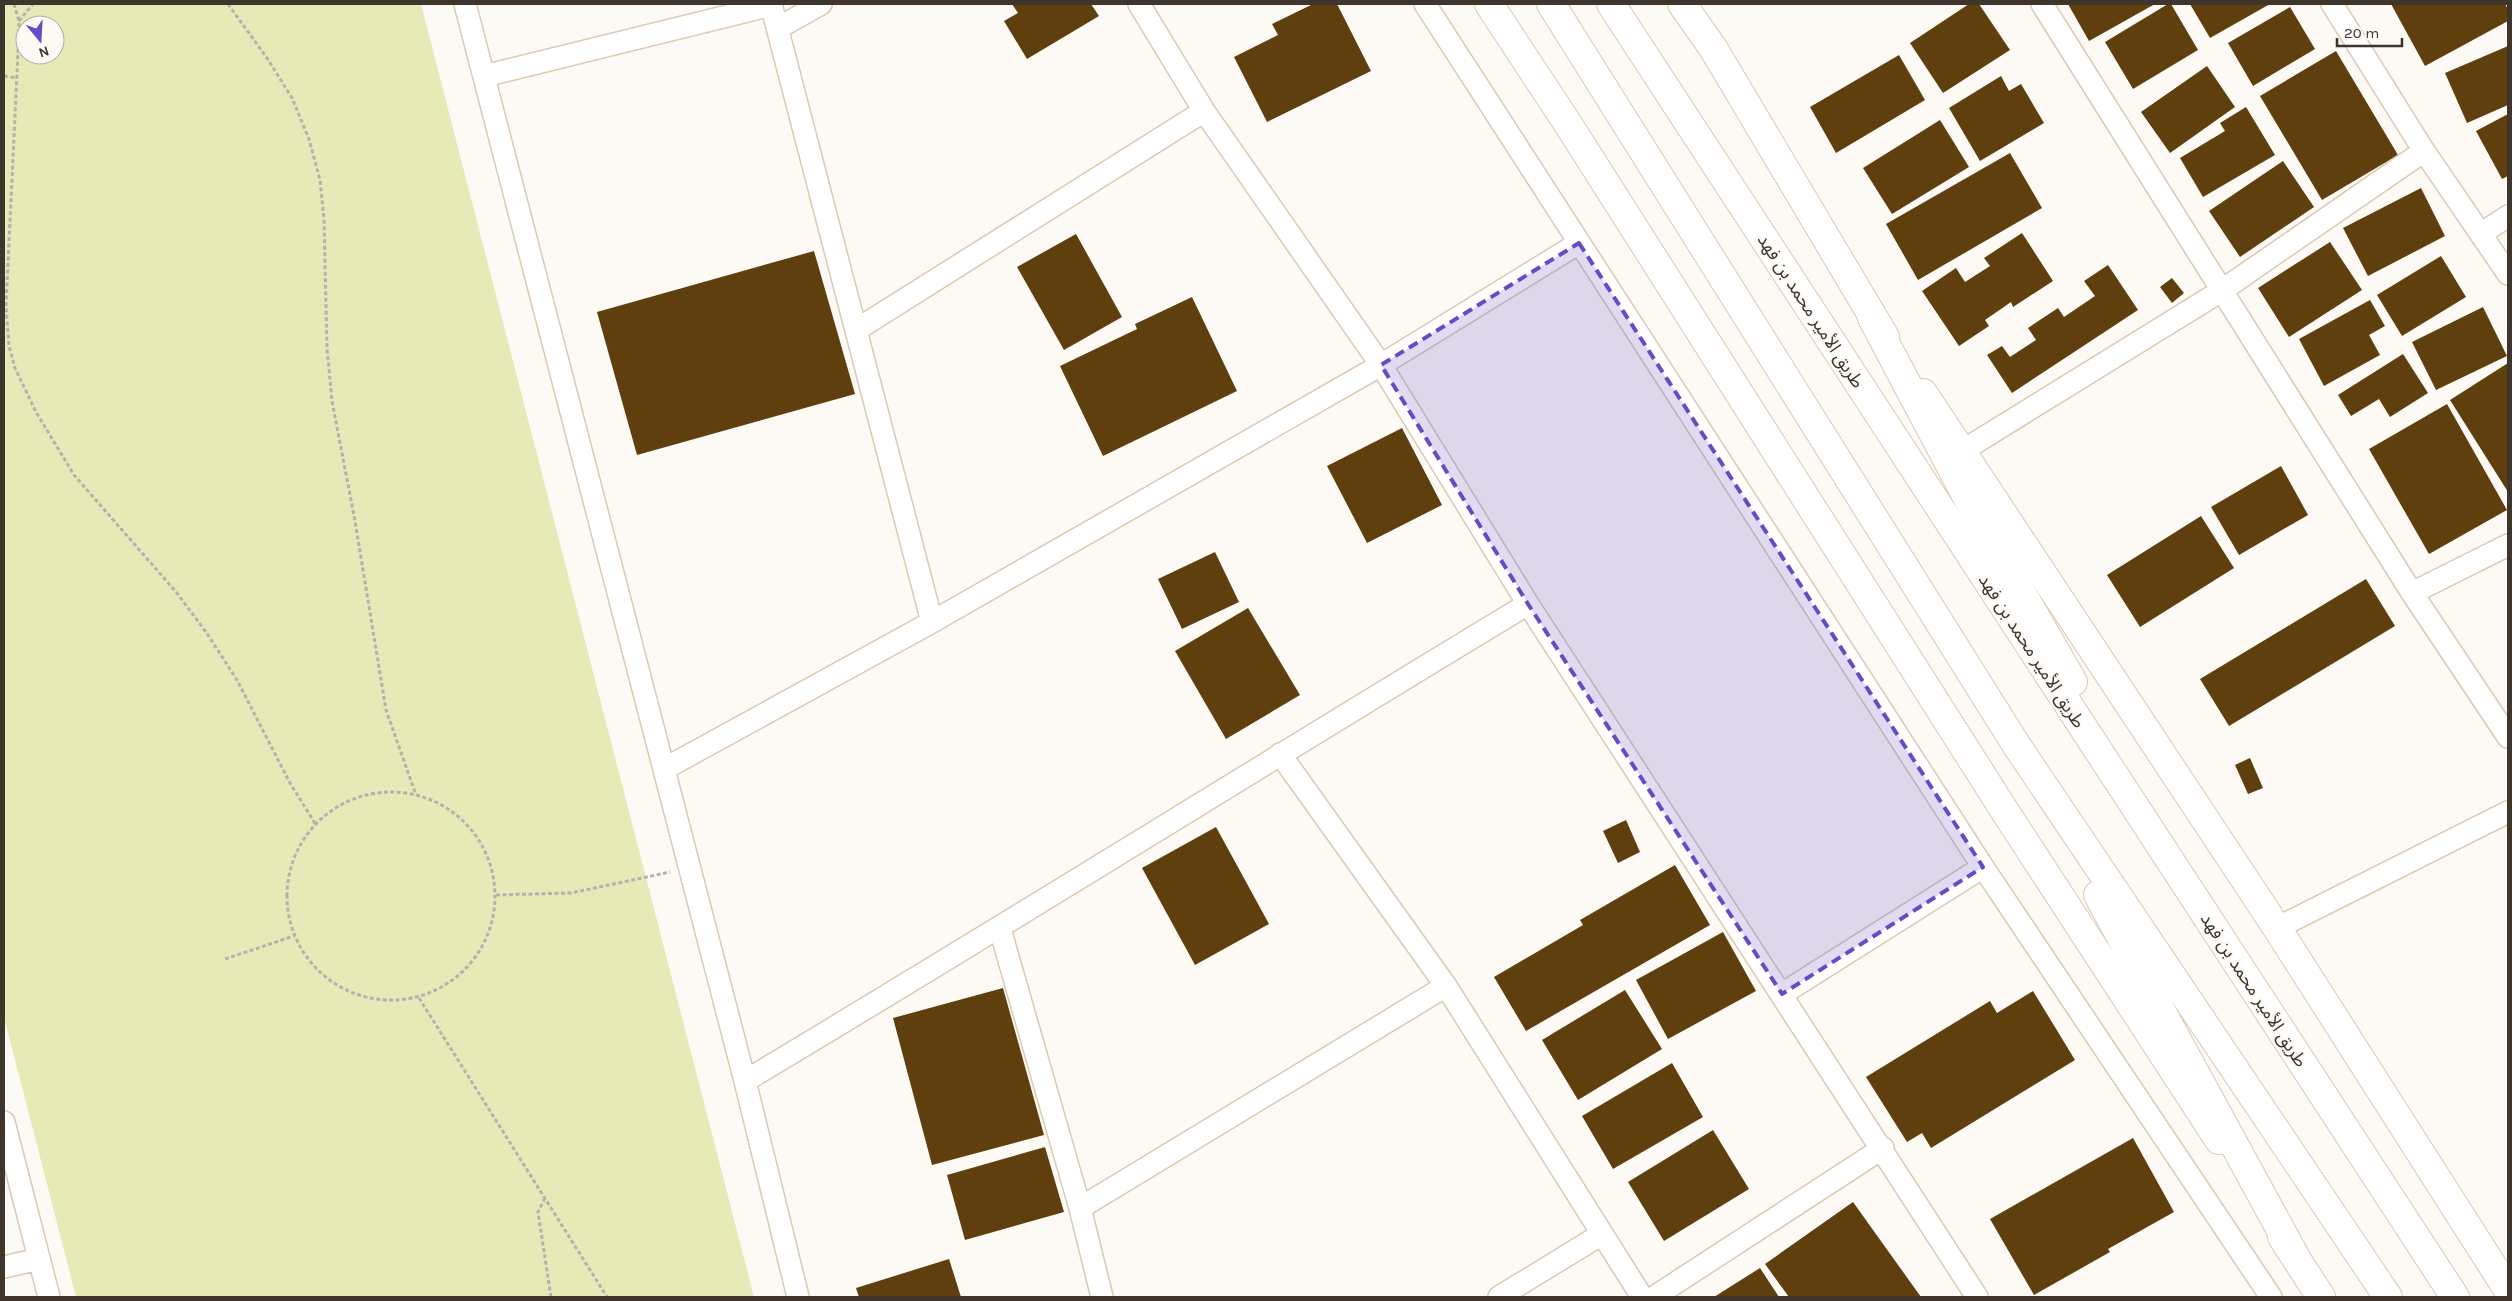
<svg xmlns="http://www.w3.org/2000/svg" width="2512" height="1301" font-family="Karla,'Noto Sans Arabic',sans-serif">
	<rect width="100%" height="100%" fill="#fdf9f4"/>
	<path fill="#e7eab7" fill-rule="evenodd" d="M4 4H421L754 1297H76L4 1017ZM25 25H55V55H25Z"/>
	<path fill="#5f3f0d" d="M1012 4H1091L1099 16 1027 59 1004 21 1018 13Z
		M1313 4H1337L1371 71 1267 122 1234 57 1278 35 1272 24Z
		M1969 4H1979L2010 50 1943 93 1910 43Z
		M2068 4H2155L2089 41Z
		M2168 4H2171L2198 50 2133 89 2105 42Z
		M2190 4H2270L2210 38Z
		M2391 4H2505L2508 9V21L2425 66Z
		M2290 7 2315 49 2253 86 2228 43Z
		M2508 46V105L2467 123 2445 73Z
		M2336 51 2398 155 2322 200 2260 96Z
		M1899 55 1925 100 1836 153 1810 107Z
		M2207 66 2235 107 2170 153 2141 112Z
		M2001 76 2009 91 2021 84 2044 123 1980 161 1949 108Z
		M2246 107 2275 155 2203 197 2180 158 2225 131 2220 123Z
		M2508 114V176L2502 179 2476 131Z
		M1940 120 1969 167 1892 214 1863 168Z
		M2010 153 2042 208 1918 280 1886 224Z
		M2283 161 2314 207 2240 257 2209 211Z
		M2421 188 2445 236 2368 276 2343 228Z
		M2022 233 2053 281 2013 307 2011 302 1985 320 1989 326 1959 346 1922 291 1956 268 1965 282 1990 266 1984 258Z
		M1076 234 1122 317 1064 350 1017 267Z
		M2330 242 2362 290 2289 337 2258 288Z
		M814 251 855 394 637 455 597 312Z
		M2441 256 2466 297 2402 336 2377 295Z
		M2108 265 2138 310 2012 393 1987 355 2002 346 2010 357 2036 340 2028 328 2058 308 2064 317 2095 296 2084 281Z
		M2172 278 2184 293 2172 303 2160 287Z
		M1192 297 1237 391 1103 456 1060 366 1137 329 1135 324Z
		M2370 300 2385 326 2369 335 2380 355 2324 386 2299 339Z
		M2483 307 2507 356 2436 390 2412 342Z
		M2403 354 2428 393 2390 417 2379 399 2351 416 2338 395Z
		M2508 363V492L2450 400Z
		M2447 404 2507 510 2429 554 2369 449Z
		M1402 428 1442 505 1367 543 1327 466Z
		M2281 466 2308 515 2239 555 2211 507Z
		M2201 516 2234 568 2140 627 2107 575Z
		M1215 552 1239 602 1182 629 1158 579Z
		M2366 579 2395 626 2229 726 2200 679Z
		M1248 608 1300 695 1226 739 1175 651Z
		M2250 758 2263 788 2248 794 2235 765Z
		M1626 820 1640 852 1618 863 1603 831Z
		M1216 827 1269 924 1195 965 1142 868Z
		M1675 865 1710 925 1526 1031 1494 977 1583 925 1580 920Z
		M1723 932 1756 991 1668 1039 1636 980Z
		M1003 988 1044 1135 932 1165 893 1018Z
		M1625 990 1662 1049 1578 1100 1542 1040Z
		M2033 991 2075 1060 1931 1148 1922 1133 1907 1142 1866 1077 1990 1001 1997 1013Z
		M1672 1063 1703 1117 1613 1169 1582 1116Z
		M1713 1130 1749 1189 1664 1241 1628 1182Z
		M2133 1138 2174 1212 2108 1249 2110 1252 2034 1295 1990 1219Z
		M1045 1147 1064 1212 965 1240 947 1175Z
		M1853 1202 1921 1297H1789L1765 1264Z
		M949 1259 961 1297H859L856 1288Z
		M1760 1268 1779 1297H1714Z"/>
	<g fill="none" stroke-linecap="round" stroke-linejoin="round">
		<defs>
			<path id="street" d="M465 4 745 1081 798 1297
				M771 4 932 622
				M1139 4 1204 111 1381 365 1528 604 1977 1297
				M1425 4 1983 867 2271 1297
				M2042 4 2412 593 2508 737
				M2332 4 2424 151 2508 274
				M778 28 821 4
				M484 76 772 5
				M2482 233 2508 216
				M856 330 1204 111
				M1962 451 2221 291 2424 151
				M2412 593 2508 545
				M1280 754 1446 986 1642 1297
				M664 769 932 622 1381 365 1579 243
				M2277 928 2508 812
				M1000 929 1080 1208 1102 1297
				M1782 994 1983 867
				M745 1081C1008 924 1266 762 1528 604
				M4 1122 49 1297
				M1080 1208 1446 986
				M4 1267 39 1259
				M1499 1297 1602 1234
				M1654 1297 1883 1148"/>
			<path id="secondary" d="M1489 4 1568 124 2006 813 2219 1140
				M1682 4 1713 48 1885 337
				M1923 393 2277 928 2508 1290
				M2282 1237 2321 1297"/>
			<path id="highway" d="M1551 4 2017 746 2388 1297
				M1611 4 2455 1297
				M1872 318 1969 501 2073 682
				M2098 895 2295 1256"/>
		</defs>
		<use href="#street" stroke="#dcc9b1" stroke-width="24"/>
		<use href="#secondary" stroke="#dcc9b1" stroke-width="30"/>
		<use href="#highway" stroke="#dcc9b1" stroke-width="30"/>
		<path stroke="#b8b2ac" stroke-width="3" stroke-dasharray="4 2.5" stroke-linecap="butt" d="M14 4 19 21 18 52 6 306 9 346 15 368 36 412 74 475 177 593 206 632 237 680 290 783 316 825
			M228 4 267 58 292 98 309 139 320 180 324 219 327 348 332 401 355 521 386 710 416 795
			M19 21 33 4
			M4 76 17 78
			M287 896a104 104 0 1 1 208 0a104 104 0 1 1-208 0Z
			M496 895 571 893 670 872
			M225 959 294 936
			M419 998 607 1297
			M545 1198 538 1212 551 1297"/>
		<use href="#street" stroke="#fff" stroke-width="21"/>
		<use href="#secondary" stroke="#fff" stroke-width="28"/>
		<use href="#highway" stroke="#fff" stroke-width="28"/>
	</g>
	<path fill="#644cc5" fill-opacity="0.2" stroke="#644cc5" stroke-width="4" stroke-dasharray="10 6" stroke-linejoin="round" d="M1579 243 1983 867 1782 994 1528 604 1381 365Z"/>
	<g text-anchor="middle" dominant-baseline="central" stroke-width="5" stroke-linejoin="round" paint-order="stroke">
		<g font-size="18" fill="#3e362d" stroke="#fdf9f4">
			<text transform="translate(1811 311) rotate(57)">طريق الأمير محمد بن فهد</text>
			<text transform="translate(2032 651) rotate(57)">طريق الأمير محمد بن فهد</text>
			<text transform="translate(2254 990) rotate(57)">طريق الأمير محمد بن فهد</text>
		</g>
	</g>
	<rect width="2512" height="1301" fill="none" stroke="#3e362d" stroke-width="10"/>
	<g transform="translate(40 40) rotate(162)"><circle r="24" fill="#fdf9f4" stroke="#b1aba4"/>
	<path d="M0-4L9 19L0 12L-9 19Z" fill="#644cc5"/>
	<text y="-8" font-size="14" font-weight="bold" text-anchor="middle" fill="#3e362d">N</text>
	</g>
	<path d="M2337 38v8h65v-8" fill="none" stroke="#3e362d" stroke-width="2.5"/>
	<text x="2344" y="38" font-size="15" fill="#3e362d" stroke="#fdf9f4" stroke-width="4" paint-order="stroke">20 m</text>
</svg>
